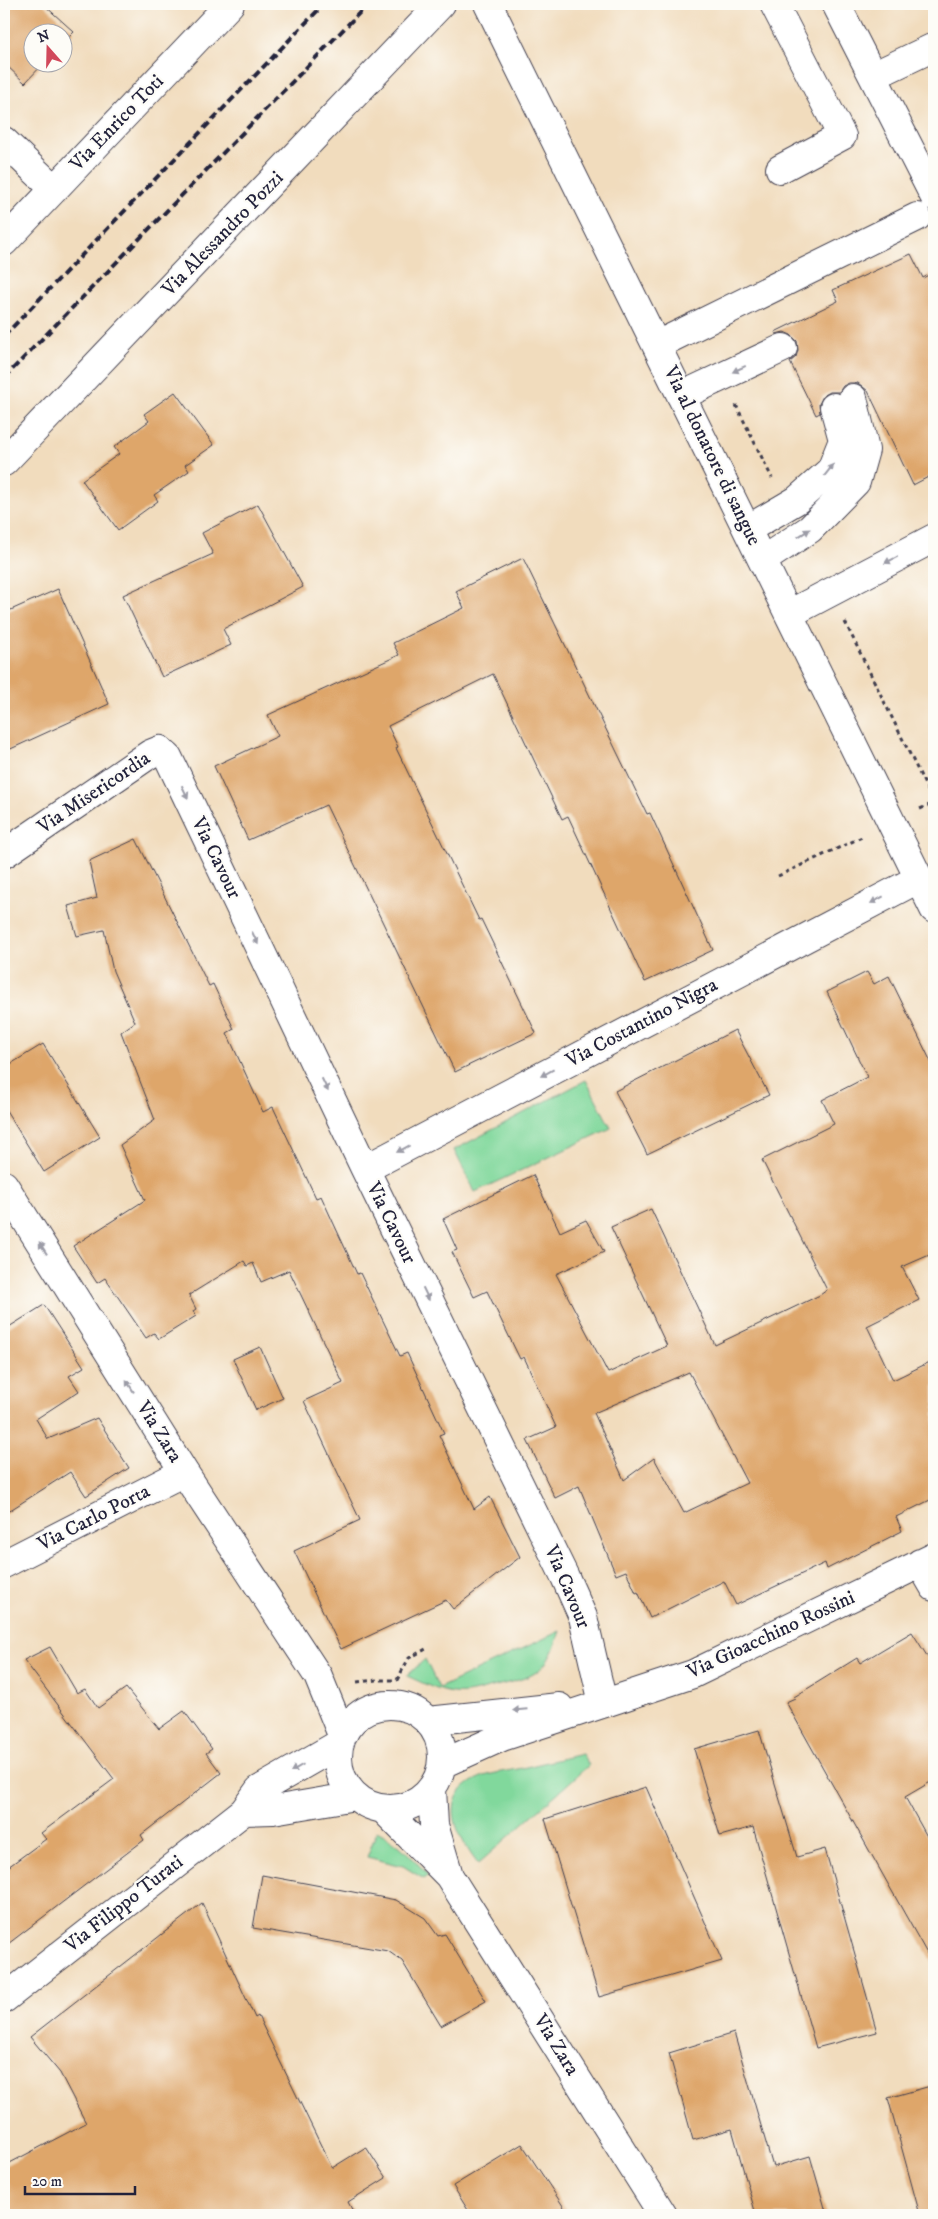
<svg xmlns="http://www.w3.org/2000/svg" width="938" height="2219" font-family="'IM FELL DW Pica',serif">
	<rect width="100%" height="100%" fill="#fdfcf7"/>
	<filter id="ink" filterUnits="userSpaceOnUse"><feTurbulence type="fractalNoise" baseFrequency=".02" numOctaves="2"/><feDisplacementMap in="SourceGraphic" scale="10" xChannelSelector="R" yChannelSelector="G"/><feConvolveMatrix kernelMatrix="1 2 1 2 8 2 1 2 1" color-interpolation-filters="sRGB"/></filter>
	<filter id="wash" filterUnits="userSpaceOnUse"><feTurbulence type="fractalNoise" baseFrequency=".0096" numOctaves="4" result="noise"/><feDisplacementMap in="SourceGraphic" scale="20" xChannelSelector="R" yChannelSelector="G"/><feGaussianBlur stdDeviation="1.12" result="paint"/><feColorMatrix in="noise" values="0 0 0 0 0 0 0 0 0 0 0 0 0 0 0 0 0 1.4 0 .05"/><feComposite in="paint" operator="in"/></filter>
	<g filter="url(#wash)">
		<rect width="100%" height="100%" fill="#f1dcbd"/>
		<path fill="#81d89c" stroke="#527d6c" d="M586 1080 611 1128 475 1192 454 1150Z
			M560 1631C546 1676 535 1676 492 1687 480 1690 467 1695 454 1693 439 1692 421 1682 407 1676L425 1659 439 1688Z
			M582 1754 589 1765 478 1864C456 1835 435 1794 484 1776 494 1773 506 1771 518 1769 539 1764 560 1759 582 1754Z
			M377 1831C399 1843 413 1857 428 1876L424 1879 403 1866 367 1857Z"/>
		<g id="blocks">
			<path fill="#dea66a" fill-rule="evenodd" d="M4 4H43L74 32 62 44V32H32V62H45L25 83 4 63Z
				M911 254 923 278 934 272V474L913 485 868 391 858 383H849L843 386 839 392H830L823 396 819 404 820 413 816 415 790 362 796 357 798 350 797 341 791 335 784 332 776 334 775 332 838 301 833 290Z
				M175 392 214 445 185 465 189 471 154 495 158 501 118 530 82 480 119 454 114 447 149 421 144 414Z
				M258 504 303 587 223 629 231 645 162 677 123 595 213 554 202 533Z
				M523 558 647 814 650 813 713 950 645 982 568 816 562 819 493 674 388 726 398 747 396 748 479 920 481 919 536 1033 455 1072 326 805 248 840 214 766 278 736 268 715 399 655 393 643 464 608 456 591Z
				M58 589 109 704 4 752V613Z
				M136 839 209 986 213 984 234 1029 227 1033 263 1112 273 1107 316 1198 321 1196 357 1274 360 1273 400 1356 407 1353 444 1433 439 1435 474 1509 490 1497 520 1557 453 1609 446 1600 341 1649 294 1551 360 1520 304 1401 343 1383 289 1270 261 1282 253 1263 247 1266 244 1261 189 1295 196 1309 193 1311 196 1316 159 1339 154 1333 146 1338 105 1278 97 1283 73 1246 145 1200 120 1145 155 1120 121 1032 135 1022 113 971 104 930 77 936 68 906 97 898 89 861Z
				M867 972 874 984 889 976 934 1068V1253L902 1267 919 1300 867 1326 893 1380 934 1360V1498L896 1517 902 1531 827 1569 825 1563 736 1605 724 1581 650 1618 638 1592 636 1593 626 1571 616 1575 579 1486 555 1498 527 1440 556 1427 524 1357 520 1359 487 1291 474 1297 452 1252 457 1250 443 1219 533 1175 560 1232 586 1220 604 1252 556 1274 608 1373 667 1346 611 1227 651 1209 715 1345 820 1295 827 1290 762 1160 834 1124 822 1100 867 1077 827 992ZM689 1372 747 1483 684 1513 654 1458 624 1480 594 1413Z
				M735 1030 769 1095 647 1154 615 1091Z
				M43 1044 100 1137 44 1172 4 1107V1068Z
				M44 1305 84 1367 69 1376 79 1391 36 1419 48 1439 97 1418 129 1468 86 1496 70 1472 4 1514V1330Z
				M260 1347 283 1398 256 1410 233 1359Z
				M912 1632 934 1667V1780L905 1797 934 1849V1966L786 1702 795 1698 794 1697 857 1658 860 1663Z
				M50 1647 77 1693 85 1689 98 1708 126 1688 159 1729 184 1711 212 1749 206 1753 221 1773 141 1835 144 1840 4 1947V1870L46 1839 41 1833 114 1779 24 1660Z
				M759 1730 797 1857 825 1849 877 2032 816 2048 753 1827 720 1836 694 1749Z
				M646 1787 722 1961 599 1997 545 1819Z
				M262 1875 396 1900 425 1918 438 1936 445 1934 486 2001 441 2026 402 1961 388 1951 253 1928Z
				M202 1903 255 2018 258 2016 332 2168 366 2147 386 2178 348 2202 355 2215H4V2166L86 2123 60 2073 30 2037Z
				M734 2033 773 2167 810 2156 827 2215H756L732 2129 693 2140 669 2053Z
				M934 2085V2215H920L888 2098Z
				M522 2144 569 2215H471L453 2186Z"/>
		</g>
	</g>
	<g filter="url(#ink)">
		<use href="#blocks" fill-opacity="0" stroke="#413e4e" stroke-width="1"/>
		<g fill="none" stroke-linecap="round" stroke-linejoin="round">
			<defs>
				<path id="minor" d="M488 4 934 909
					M774 4 842 136 780 169
					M836 4 934 196
					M873 76 934 47
					M4 141 54 189
					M4 242 230 4
					M657 345 917 217
					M681 396 783 348
					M4 462 441 4
					M748 529 797 500 831 470 843 440 834 407
					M763 560 810 529 856 482 865 450 853 398
					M789 614 934 538
					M4 854 150 754 160 750 168 757 365 1169 565 1577 583 1617 603 1703
					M365 1169 920 878
					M4 1185 184 1472 318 1676 342 1735
					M920 1563 934 1587
					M4 1564 184 1472
					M338 1757a52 52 0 1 1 104 0a52 52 0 1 1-104 0Z
					M428 1721 559 1707
					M442 1764 502 1737 693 1674 934 1557
					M432 1789 434 1825 448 1872
					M383 1809 449 1876 663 2215
					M244 1811 273 1810 355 1796
					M4 1999 244 1811 259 1790 339 1744"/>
			</defs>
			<use href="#minor" stroke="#413e4e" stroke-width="30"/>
			<path stroke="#413e4e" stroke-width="3" stroke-dasharray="4 4" stroke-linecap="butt" d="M736 405 772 478
				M845 622 934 803
				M920 809 934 803
				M778 876 862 837
				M357 1682 377 1680H397L409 1658 426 1649"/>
			<use href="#minor" stroke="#fff" stroke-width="28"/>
			<path stroke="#22223b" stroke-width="4" stroke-dasharray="8 4" stroke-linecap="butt" d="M4 336 324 4
				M4 378 368 4"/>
		</g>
		<defs><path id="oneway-solid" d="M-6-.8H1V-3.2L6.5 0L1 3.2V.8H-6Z" transform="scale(1.25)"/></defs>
		<g fill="#9c9ca7">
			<use href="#oneway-solid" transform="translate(739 369) rotate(155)"/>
			<use href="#oneway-solid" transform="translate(829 470) rotate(-52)"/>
			<use href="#oneway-solid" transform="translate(804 533) rotate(-33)"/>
			<use href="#oneway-solid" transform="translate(891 560) rotate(153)"/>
			<use href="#oneway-solid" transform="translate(185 792) rotate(64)"/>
			<use href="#oneway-solid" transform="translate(877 900) rotate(152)"/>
			<use href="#oneway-solid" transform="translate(255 938) rotate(64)"/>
			<use href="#oneway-solid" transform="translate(547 1073) rotate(152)"/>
			<use href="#oneway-solid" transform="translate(325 1085) rotate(64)"/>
			<use href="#oneway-solid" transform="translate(403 1149) rotate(152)"/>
			<use href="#oneway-solid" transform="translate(43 1248) rotate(-122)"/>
			<use href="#oneway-solid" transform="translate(426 1294) rotate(64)"/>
			<use href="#oneway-solid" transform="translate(130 1386) rotate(-122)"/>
			<use href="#oneway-solid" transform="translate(520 1710) rotate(175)"/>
			<use href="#oneway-solid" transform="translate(297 1768) rotate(150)"/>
		</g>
	</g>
	<g text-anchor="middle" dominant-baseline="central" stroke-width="4.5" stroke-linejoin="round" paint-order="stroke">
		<g font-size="20" fill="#22223b" stroke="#fdfcf7">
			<text transform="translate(117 123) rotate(-46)">Via Enrico Toti</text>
			<text transform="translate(223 234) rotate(-46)">Via Alessandro Pozzi</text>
			<text transform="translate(712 456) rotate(64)">Via al donatore di sangue</text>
			<text transform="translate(94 793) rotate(-34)">Via Misericordia</text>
			<text transform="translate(216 858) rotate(64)">Via Cavour</text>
			<text transform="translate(642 1023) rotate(-28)">Via Costantino Nigra</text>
			<text transform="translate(391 1223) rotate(64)">Via Cavour</text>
			<text transform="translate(159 1432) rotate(58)">Via Zara</text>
			<text transform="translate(94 1518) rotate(-27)">Via Carlo Porta</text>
			<text transform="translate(567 1587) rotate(67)">Via Cavour</text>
			<text transform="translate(771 1635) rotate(-25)">Via Gioacchino Rossini</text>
			<text transform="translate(124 1904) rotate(-38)">Via Filippo Turati</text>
			<text transform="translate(556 2045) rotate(58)">Via Zara</text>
		</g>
	</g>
	<rect width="938" height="2219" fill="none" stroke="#fdfcf7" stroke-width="20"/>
	<g transform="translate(48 48) rotate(340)"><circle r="24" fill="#fdfcf7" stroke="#a5a5ac"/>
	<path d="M0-4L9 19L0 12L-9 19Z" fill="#d1495b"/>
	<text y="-8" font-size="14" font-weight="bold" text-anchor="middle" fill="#22223b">N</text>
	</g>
	<path d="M25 2186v8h110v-8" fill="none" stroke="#22223b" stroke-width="2.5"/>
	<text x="32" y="2186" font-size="15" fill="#22223b" stroke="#fdfcf7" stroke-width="4" paint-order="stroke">20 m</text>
</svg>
